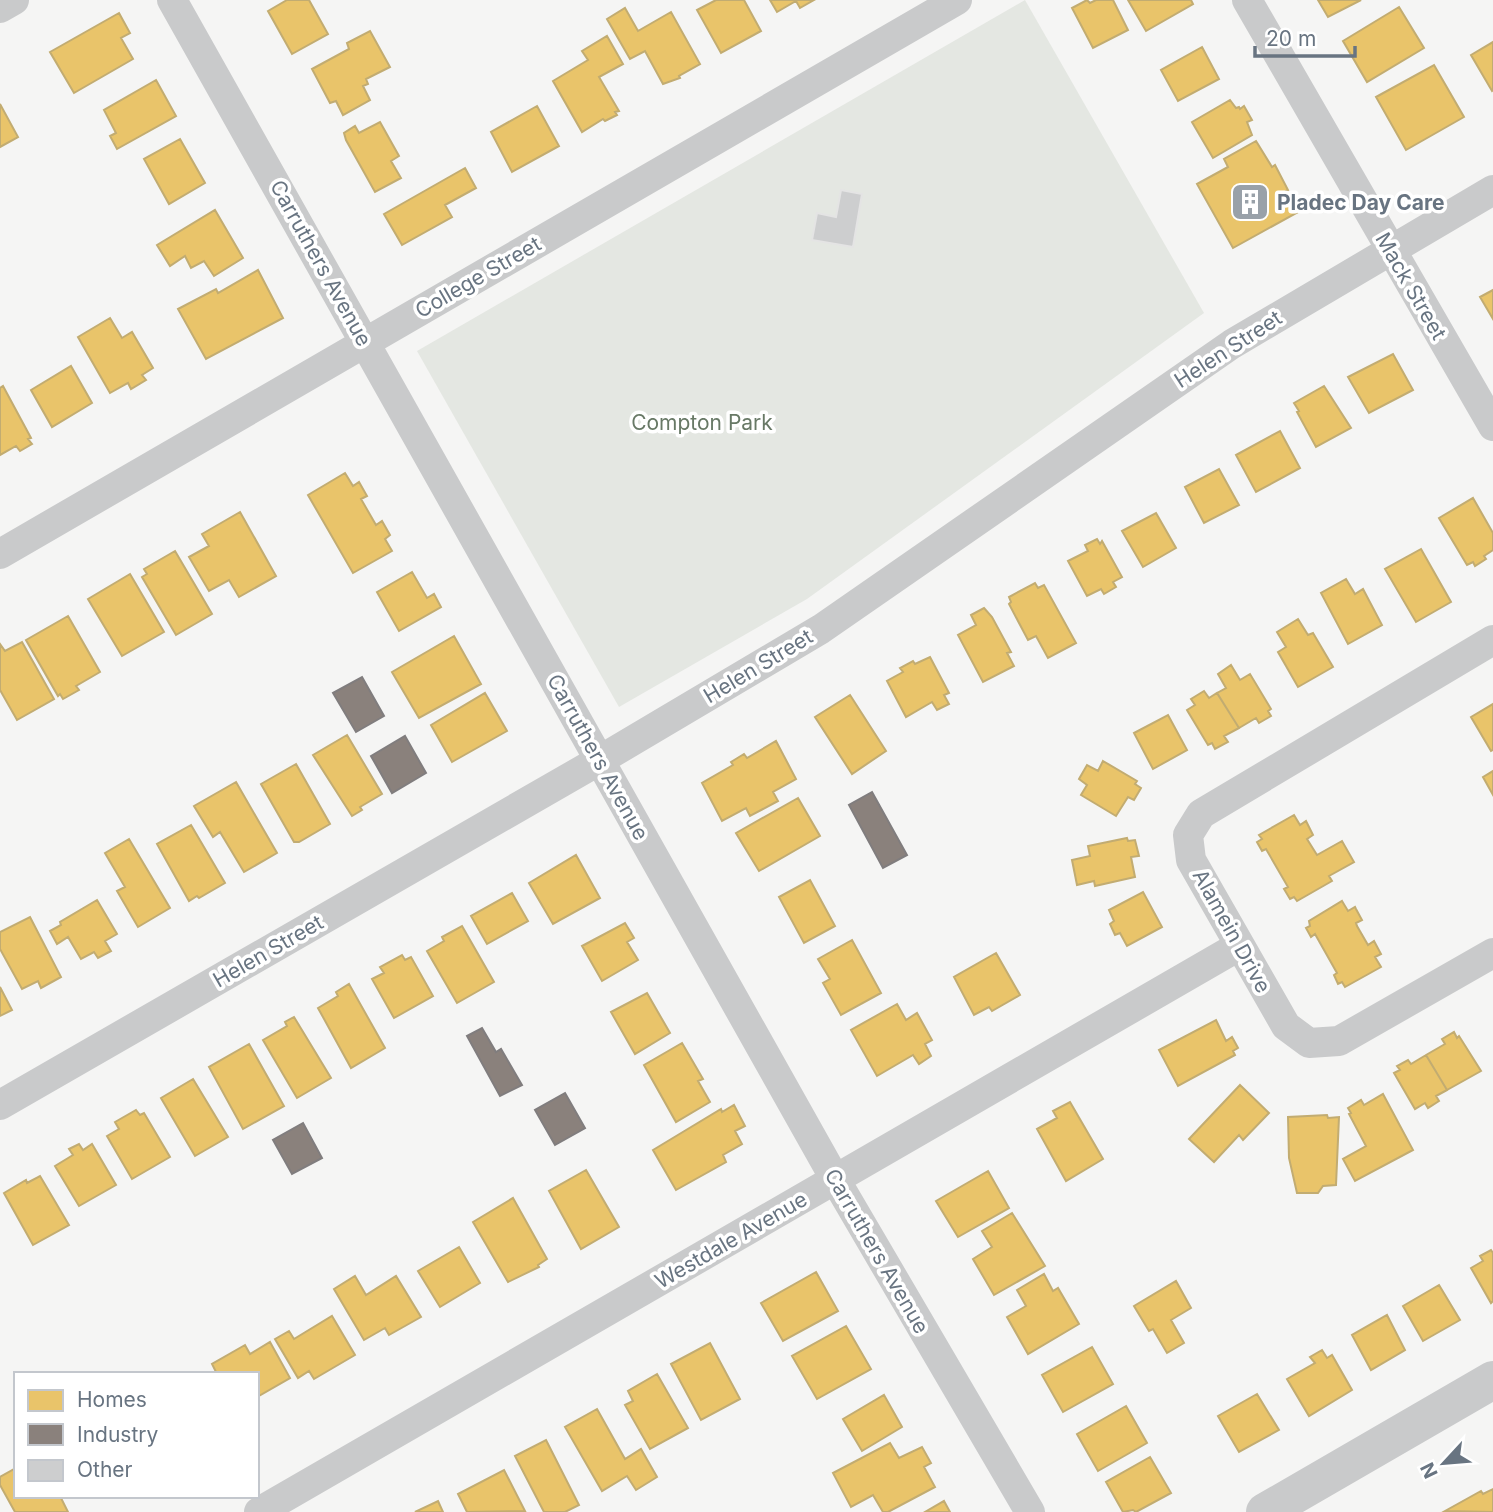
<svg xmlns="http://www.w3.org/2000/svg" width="1493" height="1512" font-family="Inter,sans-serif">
	<rect width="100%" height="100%" fill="#f5f5f4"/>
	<path fill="#e4e7e2" d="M1025 0 1204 313 807 599 619 707 417 351Z"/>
	<path fill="#e9c46a" stroke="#c2ac71" stroke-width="2" d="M287 0H309L328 34 292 54 268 11Z
		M716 0H744L761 31 721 53 697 10Z
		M770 0H814L800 8 796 1 777 12Z
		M1087 0 1090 3 1096 0H1113L1128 30 1093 48 1072 8Z
		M1128 0H1191L1193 4 1146 31Z
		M1318 0H1361L1328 17Z
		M1399 7 1424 48 1367 82 1343 41Z
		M625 8 638 31 671 12 700 64 679 76 680 78 663 84 645 51 630 59 607 19Z
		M119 13 130 33 121 38 133 59 74 93 50 52Z
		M370 31 390 67 366 79 368 84 363 86 370 100 343 115 336 101 330 103 312 69 349 49 347 43Z
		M607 36 623 64 599 77 619 111 615 112 617 115 605 121 603 119 582 132 553 81 588 60 582 51Z
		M1493 42V90L1492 91 1471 55Z
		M1202 47 1219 79 1178 101 1161 70Z
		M1434 65 1464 117 1406 150 1376 97Z
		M156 80 176 116 117 149 110 136 116 133 104 110Z
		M1230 100 1236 108 1239 107 1240 109 1244 106 1252 120 1247 122 1252 135 1213 158 1192 122Z
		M0 104 18 137 0 147Z
		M537 106 559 146 512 172 491 132Z
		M380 122 399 156 391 161 401 178 375 192 346 140 344 133 355 126 359 133Z
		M180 139 205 183 169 204 144 159Z
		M1256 141 1272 167 1275 165 1288 190 1286 191 1298 212 1233 248 1197 184 1228 167 1224 159Z
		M465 168 476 188 445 205 452 217 402 245 384 214Z
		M215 210 243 258 214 276 204 261 191 268 185 256 170 266 157 245Z
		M258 270 283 318 206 359 178 309 216 289 218 293Z
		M1493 290V319L1480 297Z
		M110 318 122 338 132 332 153 368 142 375 146 380 131 389 128 383 110 393 78 337Z
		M1393 354 1413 390 1369 413 1348 377Z
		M71 366 92 403 52 427 31 390Z
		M3 386 31 438 28 439 32 444 20 451 16 446 0 455V388Z
		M1324 386 1351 428 1316 447 1297 412 1299 411 1294 403Z
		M1280 431 1300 468 1256 492 1236 455Z
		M1219 469 1239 505 1204 523 1185 487Z
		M345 473 353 486 359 482 367 496 361 499 376 525 382 521 390 535 385 539 392 551 353 573 308 495Z
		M1473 498 1493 533V550L1484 556 1486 559 1475 566 1473 562 1467 565 1439 518Z
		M240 512 276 576 239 597 229 580 209 591 189 557 209 546 202 534Z
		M1156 513 1176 548 1143 567 1122 531Z
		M1097 539 1100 544 1102 541 1122 577 1113 582 1116 587 1104 594 1101 589 1087 596 1068 561 1088 551 1085 545Z
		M1421 549 1451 602 1416 622 1385 569Z
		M175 551 212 614 176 635 142 577 147 574 144 569Z
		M412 572 427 598 434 594 441 607 399 631 377 592Z
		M130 574 164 632 122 656 88 599Z
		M1346 579 1355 594 1363 589 1382 625 1348 644 1321 593Z
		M1035 583 1038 588 1044 585 1076 643 1048 658 1036 636 1028 640 1009 604 1011 602 1009 597Z
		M984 608 992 617 1011 652 1007 653 1014 666 983 682 958 635 976 625 971 615Z
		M68 616 100 672 76 686 79 690 63 699 60 694 58 696 26 640Z
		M1298 619 1308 635 1313 633 1333 667 1298 687 1278 652 1286 647 1277 632Z
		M454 636 481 684 419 718 392 672Z
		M22 642 54 699 17 720 0 690V644L5 651Z
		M930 657 949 693 944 695 949 704 937 710 932 702 906 717 887 681 903 672 900 668 913 661 915 664Z
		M1231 665 1240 680 1250 674 1271 709 1268 711 1271 716 1259 723 1256 718 1239 728 1217 693 1226 688 1218 674Z
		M1204 691 1209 698 1217 693 1239 728 1224 736 1228 742 1215 749 1212 743 1208 745 1187 710 1195 705 1191 699Z
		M485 693 507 731 452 762 431 725Z
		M850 695 886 751 852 774 815 717Z
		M1493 704V750L1491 751 1471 717Z
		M1168 715 1187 750 1153 769 1134 733Z
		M347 735 382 794 360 807 362 810 352 816 313 755Z
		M776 741 796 779 773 792 778 801 750 816 746 808 722 821 702 783 733 765 731 762 744 754 747 758Z
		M1103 761 1137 781 1135 784 1141 788 1134 800 1128 797 1116 816 1081 795 1087 785 1079 779 1087 765 1098 771Z
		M296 764 330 824 299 842H294L261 784Z
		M1493 771V795L1483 777Z
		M236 782 277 853 244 872 220 832 213 837 194 806Z
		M798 798 820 836 759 871 736 833Z
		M1294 815 1300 825 1306 821 1313 835 1307 839 1317 855 1342 841 1354 862 1329 876 1332 881 1297 901 1294 897 1290 899 1284 889 1288 887 1266 849 1262 851 1257 842 1262 839 1259 835Z
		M191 825 225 883 199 898 197 896 189 901 157 844Z
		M1127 838 1128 841 1135 840 1139 856 1131 857 1135 877 1095 886 1094 881 1077 885 1072 860 1090 856 1088 846Z
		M129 839 170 908 138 927 117 891 125 887 105 853Z
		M576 855 600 898 553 924 529 883Z
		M810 880 835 926 804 943 779 897Z
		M1143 892 1162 927 1127 946 1120 933 1115 935 1110 924 1114 921 1109 910Z
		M512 893 528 921 487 944 471 916Z
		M97 900 117 934 105 941 111 951 98 958 94 952 81 959 68 937 57 944 50 931 61 925 60 922Z
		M1342 901 1348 911 1355 907 1356 909 1362 920 1356 923 1357 926 1368 945 1374 941 1381 954 1375 957 1381 967 1345 987 1342 982 1338 984 1334 975 1337 973 1315 934 1311 937 1306 928 1310 926 1309 921Z
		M30 917 61 977 41 988 38 981 22 989 0 949V932Z
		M625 923 634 938 627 942 638 960 602 981 582 946Z
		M462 926 494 982 457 1003 427 951 444 941 442 937Z
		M852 940 881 993 841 1015 823 983 830 979 818 959Z
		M996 953 1020 995 992 1011 989 1007 974 1015 954 977Z
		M402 955 405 960 411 957 433 996 394 1018 372 979 384 973 380 967Z
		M349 984 385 1048 351 1068 318 1008 338 996 336 992Z
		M0 987 12 1010 0 1016Z
		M647 993 670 1033 635 1054 611 1012Z
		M897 1004 906 1020 917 1013 932 1040 925 1044 931 1056 919 1064 913 1055 877 1076 851 1030Z
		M294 1017 331 1078 297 1098 263 1040 287 1026 285 1022Z
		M1216 1020 1226 1041 1232 1037 1238 1048 1233 1051 1235 1055 1178 1086 1159 1050Z
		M1454 1032 1457 1038 1459 1036 1481 1071 1447 1090 1426 1055 1445 1044 1442 1039Z
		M682 1043 703 1079 698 1081 710 1102 676 1122 644 1065Z
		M249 1044 284 1106 243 1129 209 1067Z
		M1426 1055 1447 1090 1436 1096 1439 1101 1428 1108 1425 1103 1415 1109 1394 1073 1400 1070 1397 1066 1408 1060 1411 1064Z
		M193 1079 228 1137 195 1156 161 1098Z
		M1240 1085 1269 1113 1243 1140 1239 1135 1214 1162 1189 1139Z
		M1383 1094 1413 1150 1355 1181 1343 1159 1366 1146 1349 1114 1351 1113 1348 1108 1361 1100 1364 1105Z
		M1070 1102 1103 1159 1066 1181 1037 1129 1057 1118 1053 1111Z
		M734 1105 745 1126 735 1131 742 1144 723 1155 726 1162 676 1190 653 1150 721 1109 722 1112Z
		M136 1110 140 1115 144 1113 170 1157 132 1179 107 1136 119 1129 115 1122Z
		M1327 1115 1328 1118 1339 1117 1336 1185 1323 1186 1318 1193H1297L1289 1158 1288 1117Z
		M79 1144 83 1150 92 1144 116 1185 79 1206 55 1166 73 1155 69 1149Z
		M586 1170 619 1227 581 1249 549 1191Z
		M988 1171 1009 1208 958 1237 936 1201Z
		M40 1176 69 1225 33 1245 4 1193 26 1180 27 1183Z
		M513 1198 547 1259 538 1265 539 1267 508 1282 473 1222Z
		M1012 1213 1045 1266 994 1295 973 1259 992 1247 982 1231Z
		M459 1247 480 1283 440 1307 418 1271Z
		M1491 1250 1493 1253V1301L1491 1303 1471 1268 1483 1261 1480 1256Z
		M816 1272 838 1311 783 1341 761 1303Z
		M1044 1274 1053 1291 1058 1288 1079 1324 1028 1354 1007 1317 1026 1306 1017 1290Z
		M355 1276 366 1295 396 1276 421 1317 389 1335 385 1328 364 1340 334 1289Z
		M1176 1281 1191 1308 1171 1320 1184 1343 1167 1353 1153 1329 1149 1331 1134 1306Z
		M1439 1285 1460 1320 1423 1341 1403 1306Z
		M1387 1315 1405 1350 1371 1370 1352 1335Z
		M332 1316 355 1355 314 1379 309 1371 298 1378 275 1339 289 1331 294 1339Z
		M846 1326 871 1369 817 1399 792 1356Z
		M270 1342 290 1378 257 1397V1374H217L212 1364 245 1345 250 1354Z
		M710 1343 740 1399 701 1420 671 1364Z
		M1092 1347 1113 1384 1063 1412 1042 1375Z
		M1322 1350 1327 1358 1332 1355 1352 1390 1309 1416 1287 1379 1315 1363 1310 1357Z
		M657 1374 688 1428 650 1449 625 1405 633 1401 628 1391Z
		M1257 1394 1279 1430 1239 1452 1218 1416Z
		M884 1395 902 1427 862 1451 843 1419Z
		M1126 1406 1147 1443 1098 1471 1077 1434Z
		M597 1409 625 1459 641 1449 657 1477 636 1490 627 1476 602 1491 565 1427Z
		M546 1440 579 1505 565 1512H544L515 1456Z
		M890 1443 899 1458 922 1447 931 1463 924 1467 935 1487 888 1512H883L873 1495 851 1507 833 1473Z
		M1150 1457 1171 1493 1136 1512 1133 1510 1123 1512 1106 1482Z
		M16 1468V1496H60L68 1512H15L0 1485V1477Z
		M504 1470 525 1511 467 1512 458 1494Z
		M1493 1489V1512L1445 1511 1481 1491 1483 1494Z
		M438 1501 443 1512H415Z
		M944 1501 950 1512H925Z"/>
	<path fill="#8a817c" stroke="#807d7e" stroke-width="2" d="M362 677 384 716 356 732 333 693Z
		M405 736 426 773 392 793 371 756Z
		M872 792 907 855 883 868 849 805Z
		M482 1028 496 1052 501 1049 522 1085 500 1096 467 1036Z
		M565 1093 585 1128 555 1145 535 1110Z
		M303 1123 322 1158 292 1174 273 1140Z"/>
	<path fill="#cdcecf" stroke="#e4e4e4" stroke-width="2" d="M841 190 862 194 853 247 812 240 817 213 836 217Z"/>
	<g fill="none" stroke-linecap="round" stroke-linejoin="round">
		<path stroke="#c9cacb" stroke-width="30" d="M172 0 835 1179 1030 1512
			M1247 0 1493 426
			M0 8 14 0
			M0 554 957 0
			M1493 640 1201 814 1188 835 1191 860 1286 1026 1309 1043 1339 1041 1493 953
			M0 1105 600 760 821 629 1232 344 1493 190
			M259 1512 1239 946"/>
		<path stroke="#c9cacb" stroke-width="38" d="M1265 1512 1493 1380"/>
	</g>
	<defs>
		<symbol id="building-square" viewBox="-11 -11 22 22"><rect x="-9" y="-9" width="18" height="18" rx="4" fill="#99a1a9" stroke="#fff"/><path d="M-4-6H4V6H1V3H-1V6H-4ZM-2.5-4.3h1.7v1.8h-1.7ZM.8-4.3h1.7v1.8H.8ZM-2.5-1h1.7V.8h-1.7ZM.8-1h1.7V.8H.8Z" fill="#fff"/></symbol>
	</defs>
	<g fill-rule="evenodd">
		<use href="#building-square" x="1228" y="180" width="44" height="44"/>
	</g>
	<g text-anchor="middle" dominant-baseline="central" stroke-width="7" stroke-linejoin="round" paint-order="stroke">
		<g font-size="21" font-weight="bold" fill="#687481" stroke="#fff" text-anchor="start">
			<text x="1277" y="202">Pladec Day Care</text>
		</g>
		<g font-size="21" fill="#687481" stroke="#fff">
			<text transform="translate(321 263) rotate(61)">Carruthers Avenue</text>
			<text transform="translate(478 277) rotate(-30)">College Street</text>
			<text transform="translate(1411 286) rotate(60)">Mack Street</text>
			<text transform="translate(1228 349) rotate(-33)">Helen Street</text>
			<text transform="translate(758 666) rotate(-31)">Helen Street</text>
			<text transform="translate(598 757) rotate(61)">Carruthers Avenue</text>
			<text transform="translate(1232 931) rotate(61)">Alamein Drive</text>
			<text transform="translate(268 951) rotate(-30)">Helen Street</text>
			<text transform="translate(731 1240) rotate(-30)">Westdale Avenue</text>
			<text transform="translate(877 1251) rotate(60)">Carruthers Avenue</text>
		</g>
		<g font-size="21" fill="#687966" stroke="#fff">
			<text x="702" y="422">Compton Park</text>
		</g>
	</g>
	<rect x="14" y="1372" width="245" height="126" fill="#ffffff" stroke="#c3c7cd" stroke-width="2"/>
	<rect x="28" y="1390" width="35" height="21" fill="#e9c46a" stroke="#c3c7cd" stroke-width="2"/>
	<text x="77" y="1407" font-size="21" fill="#687481">Homes</text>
	<rect x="28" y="1424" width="35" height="21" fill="#8a817c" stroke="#c3c7cd" stroke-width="2"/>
	<text x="77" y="1442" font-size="21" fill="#687481">Industry</text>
	<rect x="28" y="1460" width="35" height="21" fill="#cdcecf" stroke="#c3c7cd" stroke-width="2"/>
	<text x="77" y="1477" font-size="21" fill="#687481">Other</text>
	<g transform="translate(1444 1463) rotate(244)" stroke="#ffffff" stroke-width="5" paint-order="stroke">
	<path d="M0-5L12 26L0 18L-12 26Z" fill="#687481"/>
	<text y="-10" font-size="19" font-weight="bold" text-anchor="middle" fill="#687481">N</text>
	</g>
	<path d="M1255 46v10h100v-10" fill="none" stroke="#687481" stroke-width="3.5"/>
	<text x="1266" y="46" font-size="21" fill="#687481" stroke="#ffffff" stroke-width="5" paint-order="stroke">20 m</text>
</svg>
